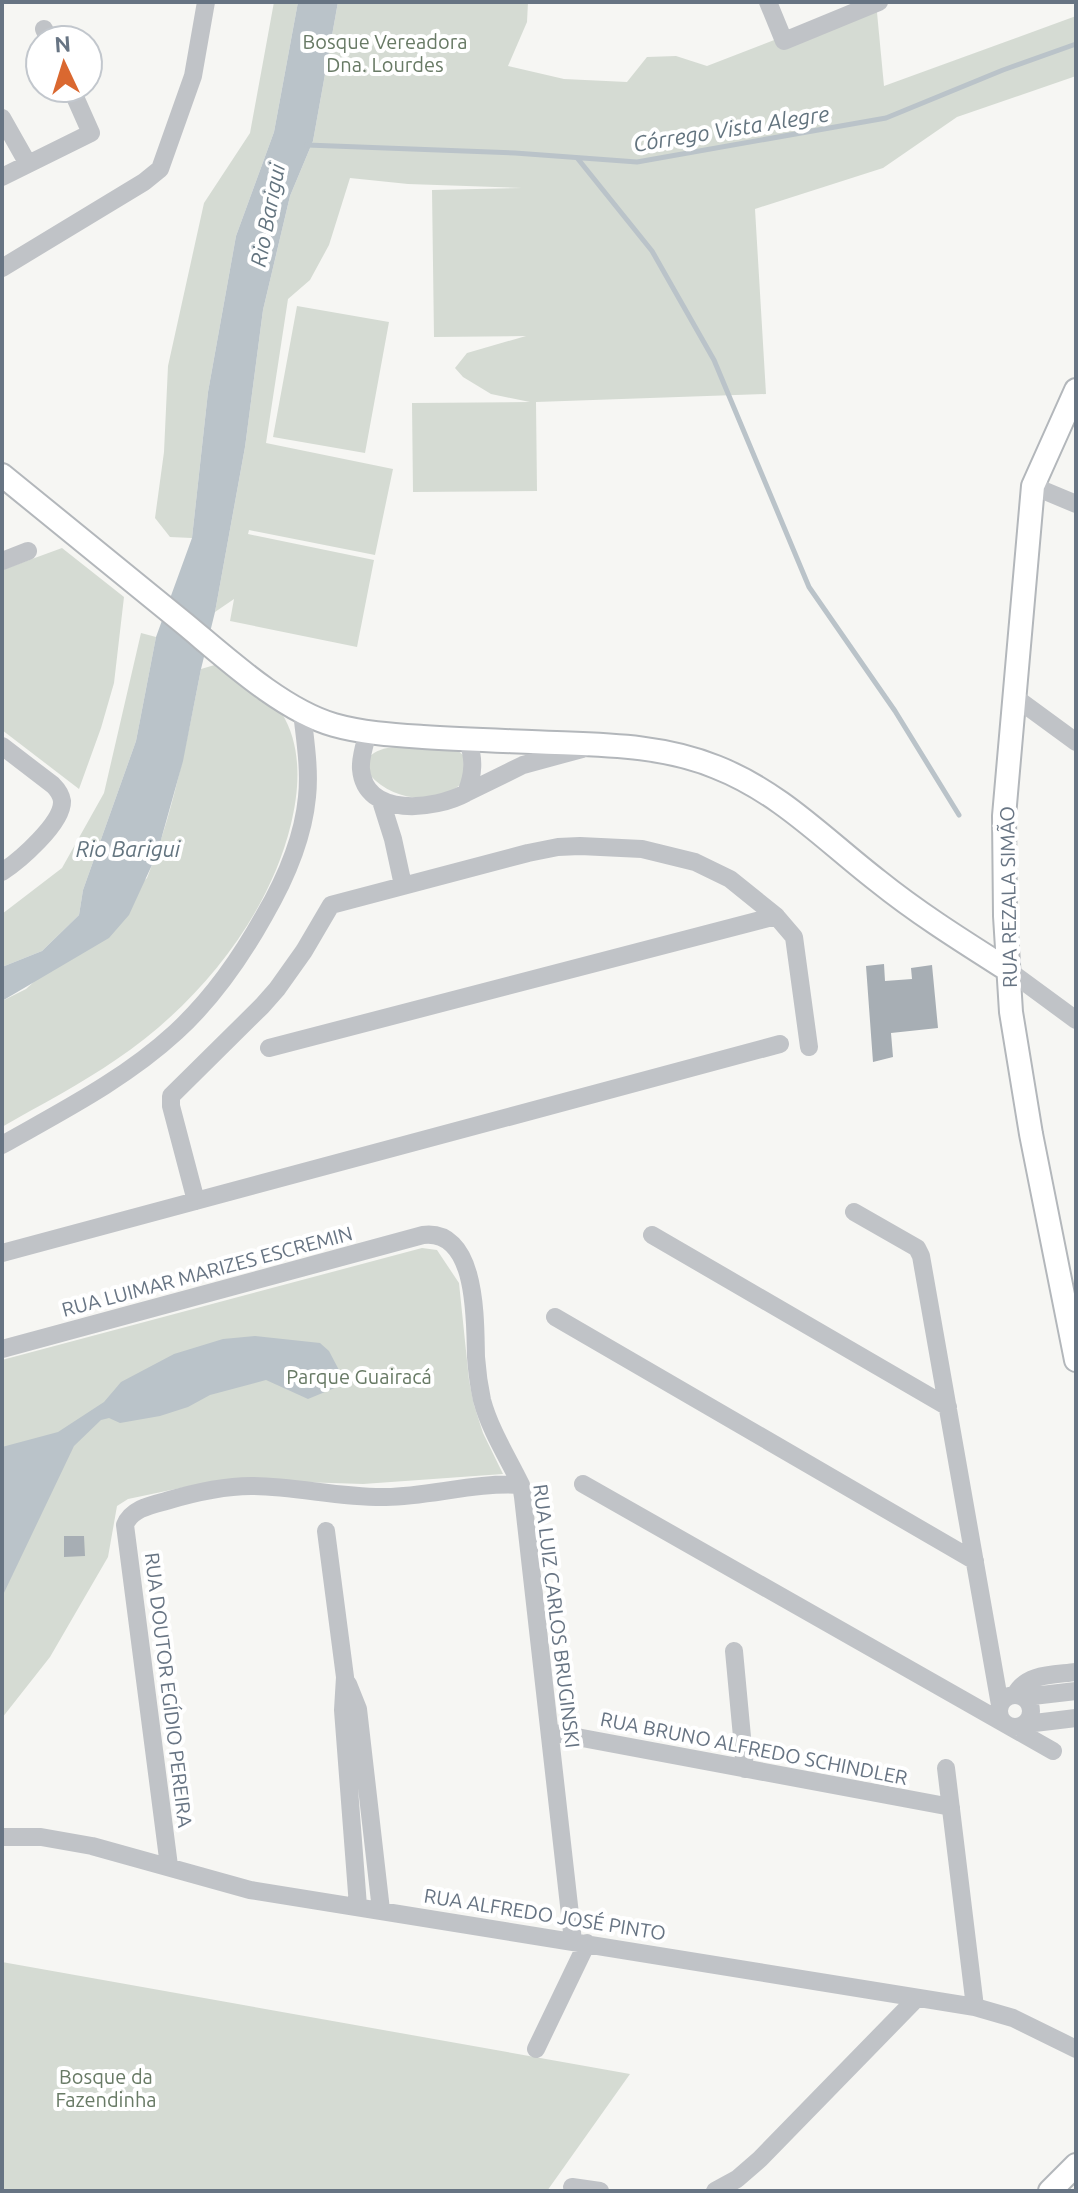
<svg xmlns="http://www.w3.org/2000/svg" width="1078" height="2193" font-family="Ubuntu,sans-serif">
	<rect width="100%" height="100%" fill="#f6f6f3"/>
	<path fill="#d5dbd3" d="M274 2H298L274 132 236 236 208 392 192 538 170 537 155 518 164 452 168 366 204 203 250 133Z
		M338 2H528L527 22 508 66 564 79 627 82 647 57 676 56 707 66 872 2H876L884 86 1076 16V76L957 117 883 168 755 209 766 394 536 402 537 491 413 492 412 403 530 402 491 394 463 377 455 368 467 353 526 336 434 337 432 190 522 188 408 184 350 178 329 245 310 280 288 299 266 443 393 469 375 555 249 530 248 534 374 560 357 647 230 621 234 599 215 612 245 447 263 310 290 196 313 141Z
		M297 306 389 322 365 453 273 437Z
		M62 548 124 597 114 683 101 728 79 789 2 730V570Z
		M141 633 156 637 136 741 83 890 79 915 42 951 2 967V914L62 868 104 793Z
		M218 664C232 674 273 700 281 712 302 745 300 787 291 824 268 919 197 1005 117 1059 81 1084 40 1105 2 1127V1001L26 989 147 878C174 811 187 740 201 669Z
		M395 747 456 749 463 755 465 780C441 807 393 802 370 775L368 758C376 750 384 748 395 747Z
		M422 1248 437 1250 459 1283 469 1380 474 1405 483 1433 503 1474 363 1484 240 1480 209 1482 128 1499 117 1506 108 1557 50 1657 2 1718V1360Z
		M2 1962 630 2074 547 2191H2Z"/>
	<path fill="#bac3c9" d="M298 2H338L313 141 290 196 263 310 245 447 215 612 201 669 183 761 157 854 129 915 109 938 2 1001V967L42 951 79 915 83 890 136 741 156 637 192 538 208 392 236 236 274 132Z
		M255 1336 320 1343 329 1351 340 1372 337 1387 308 1399 266 1380 210 1395 188 1407 160 1416 120 1423 109 1418 101 1420 74 1446 2 1597V1447L58 1432 104 1402 121 1382 174 1354 223 1339Z"/>
	<g fill="none" stroke-linecap="round" stroke-linejoin="round">
		<path stroke="#bac3c9" stroke-width="5" d="M307 145 515 153 637 162 886 118 1003 70 1076 44
			M578 159 652 251 714 360 809 587 895 711 959 815"/>
	</g>
	<path fill="#a7aeb4" d="M884 964 885 981 912 979 911 968 932 965 938 1028 891 1033 893 1057 873 1062 866 966Z
		M64 1536H84L85 1556 64 1557Z"/>
	<g fill="none" stroke-linecap="round" stroke-linejoin="round">
		<defs>
			<path id="major" d="M1076 390 1033 486 1004 816 1005 916 1011 1012 1031 1134 1076 1360
				M2 475C63 525 124 575 185 624 226 658 282 710 334 725 362 733 394 735 423 737 467 740 512 741 556 743 610 745 665 746 716 767 780 792 825 840 878 881 919 914 964 942 1008 970
				M1050 2191 1076 2165"/>
		</defs>
		<use href="#major" stroke="#b3b7bb" stroke-width="26"/>
		<path stroke="#c0c3c7" stroke-width="18" d="M768 2 784 41 879 2
			M44 29 49 40
			M2 118 28 164
			M2 177 91 133 71 88
			M2 268 144 182 160 169 193 76 206 2
			M1033 486 1076 504
			M2 561 28 551
			M1016 698 1076 742
			M368 732C365 744 360 757 361 769 365 818 435 810 466 793 474 774 474 759 468 740
			M2 746 53 785C58 790 61 794 62 801 63 823 19 861 2 872
			M466 793 523 765 582 749
			M381 801 393 839 403 885
			M1008 970 1076 1020
			M269 1048 776 916
			M2 1145C62 1111 125 1079 176 1032 212 999 240 959 264 916 285 880 303 839 307 797 310 769 305 740 302 712
			M196 1201 171 1106V1096L262 1006 277 989 304 951 331 905 528 853 558 847 580 846 642 849 695 862 730 879 776 916 794 937 809 1047
			M854 1212 917 1248 921 1256 1000 1705
			M652 1235 948 1407
			M2 1253 780 1044
			M555 1317 975 1561
			M2 1349 423 1235C478 1228 475 1322 476 1357 477 1371 479 1386 482 1400 490 1430 508 1458 521 1485L523 1497 573 1941
			M583 1484 1053 1751
			M326 1531 345 1677 343 1710 358 1906
			M734 1651 745 1769
			M348 1684 358 1709 381 1910
			M999 1711a16 16 0 1 1 32 0a16 16 0 1 1-32 0Z
			M1015 1695C1026 1673 1054 1675 1076 1672
			M1024 1697 1076 1691
			M1026 1724 1076 1718
			M550 1732 951 1807
			M946 1768 975 2007
			M2 1837H41L92 1846 250 1890 975 2007 1013 2018 1076 2049
			M169 1866 125 1525C131 1509 151 1505 166 1501 193 1493 222 1486 251 1486 296 1486 340 1498 386 1497 432 1496 475 1482 521 1485
			M536 2049 587 1943
			M572 2187 600 2191
			M715 2191 737 2179 760 2159 917 1998"/>
		<use href="#major" stroke="#fff" stroke-width="22"/>
	</g>
	<g text-anchor="middle" dominant-baseline="central" stroke-width="8" stroke-linejoin="round" paint-order="stroke">
		<g font-size="20" fill="#687a65" stroke="#fff">
			<text x="385" y="41">Bosque Vereadora<tspan x="385" dy="23">Dna. Lourdes</tspan></text>
			<text x="359" y="1376">Parque Guairacá</text>
			<text x="106" y="2076">Bosque da<tspan x="106" dy="23">Fazendinha</tspan></text>
		</g>
		<g font-size="20" fill="#677483" stroke="#fff">
			<text transform="translate(1008 897) rotate(-91)">RUA REZALA SIMÃO</text>
			<text transform="translate(207 1271) rotate(-15)">RUA LUIMAR MARIZES ESCREMIN</text>
			<text transform="translate(557 1616) rotate(83)">RUA LUIZ CARLOS BRUGINSKI</text>
			<text transform="translate(169 1690) rotate(83)">RUA DOUTOR EGÍDIO PEREIRA</text>
			<text transform="translate(754 1748) rotate(11)">RUA BRUNO ALFREDO SCHINDLER</text>
			<text transform="translate(545 1914) rotate(9)">RUA ALFREDO JOSÉ PINTO</text>
		</g>
		<g font-size="22" font-style="italic" fill="#63747f" stroke="#fff">
			<text transform="translate(731 128) rotate(-9)">Córrego Vista Alegre</text>
			<text transform="translate(267 215) rotate(-79)">Rio Barigui</text>
			<text x="128" y="848">Rio Barigui</text>
		</g>
	</g>
	<rect width="1078" height="2193" fill="none" stroke="#677483" stroke-width="8"/>
	<g transform="translate(64 64) rotate(356)"><circle r="38" fill="#ffffff" stroke="#c2c7cd" stroke-width="2"/>
	<path d="M0-6L14 30L0 20L-14 30Z" fill="#da6830"/>
	<text y="-12" font-size="22" font-weight="bold" text-anchor="middle" fill="#677483">N</text>
	</g>
</svg>
